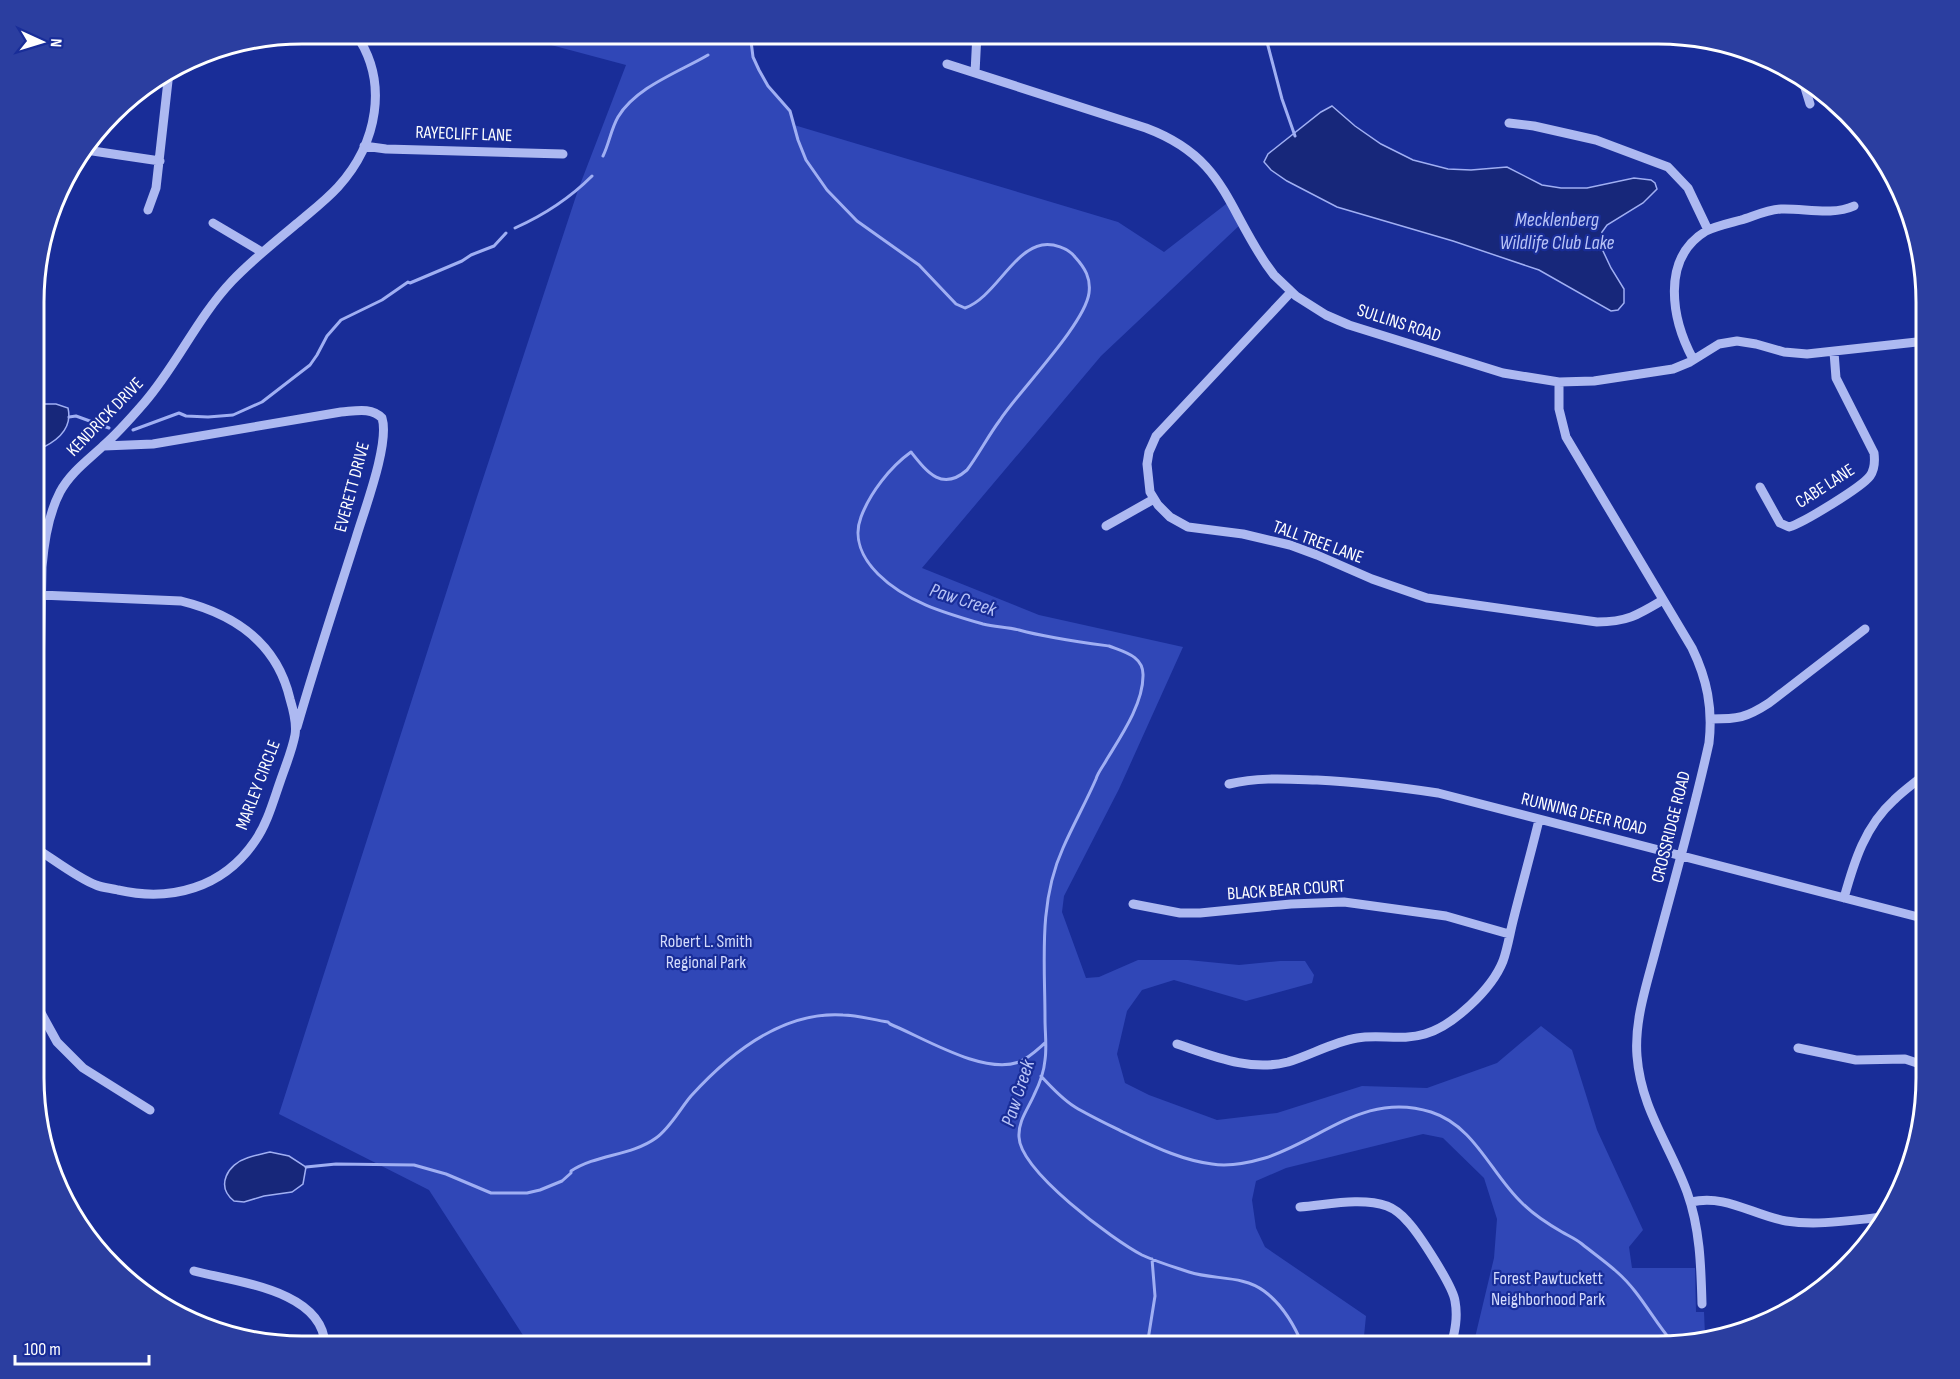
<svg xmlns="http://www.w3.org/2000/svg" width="1960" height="1379" font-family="'Sofia Sans Condensed',sans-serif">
	<rect width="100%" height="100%" fill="#192d98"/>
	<path fill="#3047b7" d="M506 33H750L753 57 759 70 768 86 790 111 794 125 1118 222 1164 252 1230 201 1242 223 1101 356 922 568 1039 615 1183 647 1119 789 1064 896 1062 912 1086 978 1099 977 1138 960H1188L1239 965 1280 961H1305L1314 975 1312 983 1246 1001 1174 980 1142 990 1127 1011 1117 1054 1125 1083 1149 1095 1217 1120 1277 1113 1362 1086 1427 1088 1497 1063 1541 1026 1572 1050 1597 1130 1643 1230 1629 1247 1632 1268H1695L1696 1312H1704L1705 1335 1658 1346H1473L1494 1258 1497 1219 1484 1178 1443 1138 1423 1134 1286 1168 1256 1181 1252 1200 1256 1228 1265 1247 1366 1316 1363 1346H530L429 1190 279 1114 475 503 578 190 626 65Z"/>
	<path fill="#17277a" stroke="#a0aff3" stroke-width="1.5" d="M1332 106 1355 126 1381 144 1413 160 1448 169 1471 170 1507 167 1542 185 1561 188H1587L1634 178 1651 180 1655 183 1657 189 1643 203 1607 225 1602 232 1601 238 1603 251 1611 268 1624 289V303L1618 310 1611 311 1539 270 1453 241 1337 207 1287 181 1271 170 1264 162 1268 154 1321 112Z
		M35 404H56L68 408C73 430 55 443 35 451Z
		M270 1152 289 1156 306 1167 303 1184 292 1192 264 1196 244 1202 234 1201C215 1186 228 1164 247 1158 254 1155 263 1154 270 1152Z"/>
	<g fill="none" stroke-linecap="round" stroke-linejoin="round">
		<path stroke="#a0aff3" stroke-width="3" d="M750 33 753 57 759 70 768 86 790 111 798 140 806 160 827 190 857 221 919 265 956 304 965 308C994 298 1013 250 1042 245 1053 243 1068 248 1075 257 1085 268 1091 278 1089 293 1085 324 1019 391 1000 420 988 436 979 454 967 470 942 492 927 472 911 452 890 467 870 493 861 517 853 538 862 558 878 574 906 602 945 613 983 624 995 627 1008 627 1019 630 1048 638 1079 642 1109 646 1124 652 1144 656 1143 676 1143 704 1121 736 1107 759 1104 765 1098 772 1096 779 1086 802 1073 825 1063 848 1038 903 1045 962 1045 1019 1045 1033 1047 1047 1045 1060 1044 1072 1039 1085 1034 1095 1028 1109 1018 1121 1019 1137 1020 1171 1113 1240 1142 1255 1157 1262 1174 1267 1189 1272 1213 1280 1243 1275 1264 1291 1283 1305 1294 1324 1303 1346
			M1267 42 1282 99 1295 136
			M729 43 749 33
			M603 156C609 144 611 129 618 117 636 87 679 72 708 55
			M515 228C544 215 570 198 592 176
			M69 417 76 416 109 428
			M133 430 179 413 186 416 208 417 233 415 262 402 310 365 317 355 327 336 341 320 382 300 408 282 410 283 462 261 471 255 494 246 506 233
			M1041 1076C1051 1087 1062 1099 1075 1107 1090 1116 1107 1124 1123 1132 1151 1145 1180 1160 1212 1164 1230 1167 1248 1163 1265 1158 1322 1140 1365 1091 1431 1112 1475 1126 1491 1174 1522 1203 1534 1215 1548 1224 1562 1232 1569 1236 1576 1239 1582 1244 1593 1253 1606 1262 1617 1272 1640 1292 1653 1320 1673 1343
			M306 1167 336 1164 414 1165 446 1174 491 1193H527L540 1190 562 1181 571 1173V1171C597 1154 631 1156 656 1138 670 1128 680 1109 691 1096 730 1053 782 1011 843 1015 858 1015 873 1020 888 1022L890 1024C924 1038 983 1075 1019 1062 1029 1058 1037 1050 1045 1043
			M1147 1346 1155 1296 1152 1259"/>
		<path stroke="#adb9f1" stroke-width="9" d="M947 64 1146 128C1223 157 1225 203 1266 264L1274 275 1296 296 1326 315 1349 325 1503 373 1559 382 1594 381 1673 369 1690 362 1719 344 1737 341 1756 344 1784 352 1807 354 1926 341
			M975 73 977 33
			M1802 78 1810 104
			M1509 123 1534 126 1596 140 1668 167 1688 188 1708 230
			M364 146 386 149 563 154
			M86 150 160 161
			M148 210 156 188 169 72
			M213 223 262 252
			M1291 292 1156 436 1149 452 1147 464 1150 492 1158 505 1170 517 1188 527 1243 534 1290 545 1317 555 1372 579 1427 598 1597 622C1627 622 1638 615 1663 600
			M1693 359C1672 320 1660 259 1706 231 1716 226 1730 223 1741 220 1754 216 1767 210 1781 209 1804 208 1832 216 1854 206
			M1559 382V409L1566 437 1692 648C1707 679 1713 708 1709 743 1694 811 1675 878 1657 945 1648 981 1634 1019 1637 1056 1641 1109 1670 1145 1687 1192 1700 1228 1701 1266 1702 1304
			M104 446 153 444 341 412C356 411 371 407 382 418 390 443 364 511 356 538 336 601 315 664 297 727
			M1760 487 1780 523 1789 527C1803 523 1862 487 1870 476 1875 469 1875 461 1874 453L1836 378 1834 352
			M1106 526 1154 499
			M1711 719C1738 719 1746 718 1769 703L1865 629
			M1229 784C1260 777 1286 779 1317 780 1358 782 1398 787 1438 793L1926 919
			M37 849 42 567C44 542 48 515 60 492 70 473 88 460 103 446 118 433 131 418 144 403 177 365 197 318 232 281 253 259 277 240 300 221 313 210 326 200 338 187 377 144 390 82 355 33
			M37 849C53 859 79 879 96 885 103 888 111 888 118 890 171 902 223 888 255 841 267 824 273 802 280 782 285 767 292 751 295 735 297 724 293 709 290 699 277 643 234 614 181 601L40 595
			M1844 898C1854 862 1865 826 1894 800 1904 790 1916 782 1926 773
			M1133 904 1180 913H1200L1291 904 1344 902 1446 916 1509 934
			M35 1002 57 1042 83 1068 150 1110
			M1177 1044C1213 1056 1250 1072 1288 1062 1311 1055 1333 1042 1357 1038 1379 1034 1402 1041 1425 1034 1453 1026 1492 989 1503 961 1508 947 1510 932 1514 917 1522 885 1531 853 1539 820
			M1798 1048 1856 1060 1905 1059 1926 1066
			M1691 1202C1726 1194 1752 1215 1786 1221 1818 1226 1852 1220 1884 1217
			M1300 1207C1327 1205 1361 1197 1387 1206 1395 1209 1402 1215 1408 1222 1419 1234 1453 1286 1455 1301 1458 1317 1455 1331 1451 1346
			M194 1271C236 1282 323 1290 325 1345"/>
	</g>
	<g text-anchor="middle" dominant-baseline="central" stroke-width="4.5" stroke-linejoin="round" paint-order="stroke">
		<g font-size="18" fill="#fff" stroke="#192d98">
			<text transform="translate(464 134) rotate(2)">RAYECLIFF LANE</text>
			<text transform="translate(1399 323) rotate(18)">SULLINS ROAD</text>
			<text transform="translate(105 417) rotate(-46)">KENDRICK DRIVE</text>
			<text transform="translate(1825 486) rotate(-33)">CABE LANE</text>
			<text transform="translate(352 487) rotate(-75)">EVERETT DRIVE</text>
			<text transform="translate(1318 542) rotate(20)">TALL TREE LANE</text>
			<text transform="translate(258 785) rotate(-69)">MARLEY CIRCLE</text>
			<text transform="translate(1584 814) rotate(14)">RUNNING DEER ROAD</text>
			<text transform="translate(1671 827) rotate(-76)">CROSSRIDGE ROAD</text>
			<text transform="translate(1286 890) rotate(-4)">BLACK BEAR COURT</text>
		</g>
		<g font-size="18" fill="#d4dbfc" stroke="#192d98">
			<text x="706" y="941">Robert L. Smith<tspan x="706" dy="21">Regional Park</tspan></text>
			<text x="1548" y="1278">Forest Pawtuckett<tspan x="1548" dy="21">Neighborhood Park</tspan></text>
		</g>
		<g font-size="20" font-style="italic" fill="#b9c4f7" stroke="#192d98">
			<text x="1557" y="220">Mecklenberg<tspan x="1557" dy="23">Wildlife Club Lake</tspan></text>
			<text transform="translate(963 600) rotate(18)">Paw Creek</text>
			<text transform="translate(1018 1093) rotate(-72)">Paw Creek</text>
		</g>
	</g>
	<path d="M0 0H1960V1379H0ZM302 44H1658A258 258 0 0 1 1916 302V1078A258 258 0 0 1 1658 1336H302A258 258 0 0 1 44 1078V302A258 258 0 0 1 302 44Z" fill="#2b3ea0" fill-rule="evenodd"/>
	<path fill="none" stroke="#fff" stroke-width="3" d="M302 44H1658A258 258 0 0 1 1916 302V1078A258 258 0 0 1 1658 1336H302A258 258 0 0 1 44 1078V302A258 258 0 0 1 302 44Z"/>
	<g transform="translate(42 42) rotate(94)" stroke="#192d98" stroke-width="4.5" paint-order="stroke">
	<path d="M0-4.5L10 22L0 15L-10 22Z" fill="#ffffff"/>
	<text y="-9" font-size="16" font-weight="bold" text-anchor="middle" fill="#ffffff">N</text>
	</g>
	<path d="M15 1355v9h134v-9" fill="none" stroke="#ffffff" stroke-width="3"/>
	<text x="24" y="1355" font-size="18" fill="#ffffff" stroke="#192d98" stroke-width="4.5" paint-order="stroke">100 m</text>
</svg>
